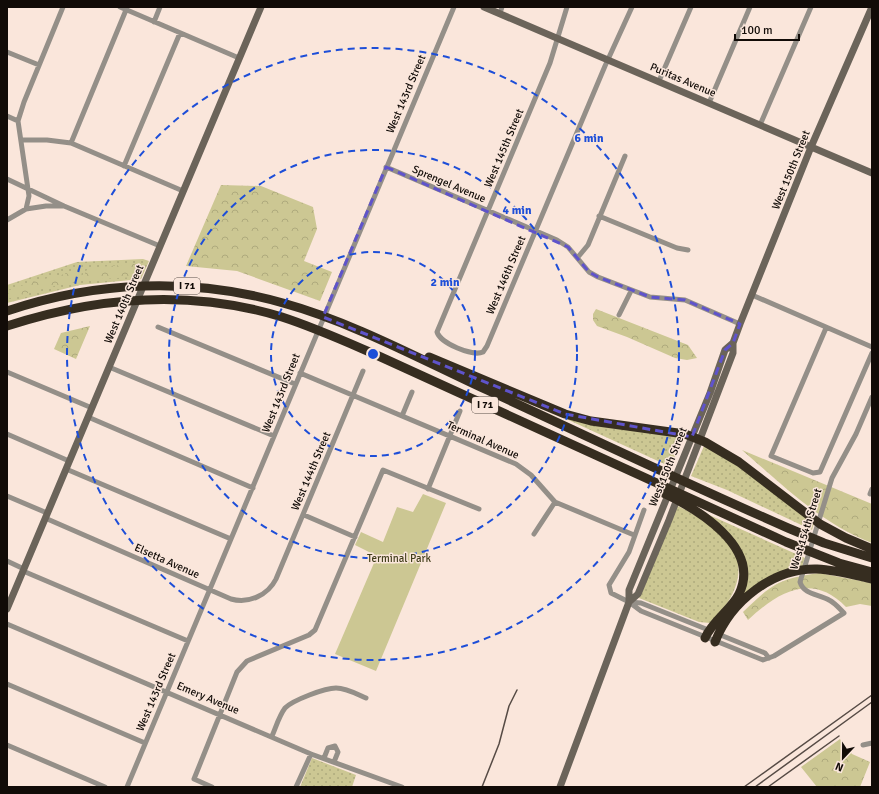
<svg xmlns="http://www.w3.org/2000/svg" width="879" height="794" font-family="Signika,sans-serif">
	<defs>
		<pattern id="grass-dots" width="8" height="8" patternUnits="userSpaceOnUse"><rect width="8" height="8" fill="#ccc793"/><path d="M2 2h.1M6 6h.1" fill="none" stroke="#aeaa7d" stroke-width="1.8" stroke-linecap="round"/></pattern>
		<pattern id="forest-crowns" width="20" height="18" patternUnits="userSpaceOnUse"><rect width="20" height="18" fill="#ccc793"/><path d="M2 6a3 3 0 1 1 6 0M12 15a3 3 0 1 1 6 0" fill="none" stroke="#aeaa7d"/></pattern>
	</defs>
	<rect width="100%" height="100%" fill="#fae6db"/>
	<path fill="url(#grass-dots)" d="M143 259 149 261 141 279 80 285 7 303V285L77 262Z
		M562 417 683 437 671 467Z
		M704 446 736 465 814 523 812 530 727 490 691 476Z
		M676 505C692 513 710 523 723 535 752 563 736 600 710 623L699 622 639 598Z
		M707 514 805 558 802 567 742 599 746 565Z
		M312 758 356 775 352 787H300Z"/>
	<path fill="url(#forest-crowns)" d="M221 185 261 186 313 207 317 229 304 261 332 272 320 301 237 271 186 266Z
		M144 263 139 273 134 277 85 280V272L89 268Z
		M77 271 82 272 80 281 49 287 7 299V291L32 282Z
		M596 309 688 345 697 358 687 360 675 358 627 337 597 326 593 320V314Z
		M90 326 76 359 54 349 61 333Z
		M742 450 872 504V543C820 523 784 486 742 450Z
		M819 573 872 583V606L860 604 846 607C812 572 778 592 748 620L743 612C772 584 778 579 819 573Z
		M840 739 852 754 870 762 860 787H817L801 767Z"/>
	<path fill="#ccc793" d="M423 494 446 503 376 671 335 654 377 556 355 545 361 532 383 542 397 507 413 512Z"/>
	<g fill="none" stroke-linecap="round" stroke-linejoin="round">
		<path stroke="#948f88" stroke-width="5" d="M120 7 239 58
			M567 7 550 63 437 332C440 343 473 357 483 352L487 346 605 66 632 7
			M500 13 502 7
			M154 22 160 7
			M7 52 39 65
			M659 81 691 7
			M709 103 750 7
			M7 116 18 121
			M760 125 811 7
			M21 140H47L71 143 183 191
			M71 143 126 10
			M124 166 180 33
			M386 167 557 240 568 247 589 272 598 277 650 297 685 300 740 324
			M7 179 64 206 160 246
			M26 209 29 196 18 121 24 102 63 7
			M599 216 677 248 688 250
			M7 220 26 209 46 206H63
			M578 257 588 245 625 156
			M752 295 872 347
			M619 315 631 291
			M158 327 295 384
			M826 328 771 456 813 473 820 472 872 353
			M109 367 274 436
			M7 372 92 408
			M300 373 516 464 531 475 555 502 634 535
			M402 416 412 392
			M88 417 253 488
			M7 434 69 461
			M66 469 231 539
			M428 489 460 411
			M870 494 872 489
			M7 496 47 513
			M644 510 629 552 609 585 611 593 629 602 641 603 711 631
			M304 515 355 537
			M45 518 231 599C249 604 268 595 276 579L363 371
			M534 534 555 502
			M7 561 24 569
			M23 571 188 641
			M629 602 641 611 763 660 774 656 844 613C839 608 835 603 829 600 819 594 804 595 800 582L832 478 856 434 872 397
			M7 624 311 754 402 787
			M718 634 765 653 769 658
			M7 684 145 743
			M272 736C276 727 279 716 285 708 293 700 325 688 336 688 346 688 357 694 366 698
			M7 745 105 787
			M863 745 872 743
			M324 758 328 748 335 746 338 752 334 762
			M127 787 454 7
			M212 787 194 779 237 672 247 661 309 635 315 630 383 470 479 509
			M296 787 311 754"/>
		<path stroke="#6b645a" stroke-width="7" d="M484 7 872 173
			M629 602 638 594 669 520 733 353V343L740 324 811 147 872 7
			M7 609 261 7
			M560 787 629 602V590L710 393 725 350 733 343"/>
		<path stroke="#362d20" stroke-width="9" d="M7 311C96 281 192 277 283 303 352 322 422 360 487 390 587 436 687 484 788 528L824 543 872 558
			M7 326C96 297 191 289 282 317 313 327 342 340 372 353L786 542 839 563 872 572
			M429 357 565 414 591 421 685 434 705 442 739 462 820 524 846 538 872 549
			M661 492C696 508 762 547 739 594 731 610 713 620 705 638
			M715 642C731 601 773 568 817 569 836 570 854 575 872 579"/>
		<path stroke="#564b45" stroke-width="1.5" d="M482 787 499 744 509 706 517 690
			M744 787 872 695
			M755 787 872 702
			M768 787 839 736"/>
	</g>
	<path fill="none" stroke="#5f53cb" stroke-width="3" stroke-dasharray="8 5" stroke-linejoin="round" d="M386 167 568 247 589 272 598 277 650 297 685 300 740 324 733 343 725 350 692 437 565 414 323 317Z"/>
	<g fill="none" stroke="#1d4ed8" stroke-width="2" stroke-dasharray="7 5">
		<circle cx="373" cy="354" r="102"/>
		<circle cx="373" cy="354" r="204"/>
		<circle cx="373" cy="354" r="306"/>
	</g>
	<g text-anchor="middle" dominant-baseline="central" stroke-width="3" stroke-linejoin="round" paint-order="stroke">
		<g fill="#fae6db" stroke="#574d47" stroke-width="1">
			<rect x="174" y="278" width="26" height="16" rx="3"/>
			<rect x="472" y="397" width="26" height="16" rx="3"/>
		</g>
		<g font-size="10" font-weight="bold" fill="#110b07">
			<text x="187" y="286">I 71</text>
			<text x="485" y="405">I 71</text>
		</g>
		<g font-size="11" fill="#110b07" stroke="#fae6db">
			<text transform="translate(683 80) rotate(23)">Puritas Avenue</text>
			<text transform="translate(406 94) rotate(-67)">West 143rd Street</text>
			<text transform="translate(504 148) rotate(-67)">West 145th Street</text>
			<text transform="translate(791 170) rotate(-68)">West 150th Street</text>
			<text transform="translate(449 184) rotate(23)">Sprengel Avenue</text>
			<text transform="translate(506 275) rotate(-67)">West 146th Street</text>
			<text transform="translate(124 304) rotate(-67)">West 140th Street</text>
			<text transform="translate(281 393) rotate(-68)">West 143rd Street</text>
			<text transform="translate(483 440) rotate(24)">Terminal Avenue</text>
			<text transform="translate(668 467) rotate(-68)">West 150th Street</text>
			<text transform="translate(311 471) rotate(-67)">West 144th Street</text>
			<text transform="translate(806 529) rotate(-73)">West 154th Street</text>
			<text transform="translate(167 561) rotate(24)">Elsetta Avenue</text>
			<text transform="translate(156 692) rotate(-67)">West 143rd Street</text>
			<text transform="translate(208 698) rotate(23)">Emery Avenue</text>
		</g>
		<g font-size="11" fill="#413e1b" stroke="#fae6db">
			<text x="399" y="558">Terminal Park</text>
		</g>
	</g>
	<circle cx="373" cy="354" r="6" fill="#1d4ed8" stroke="#fae6db" stroke-width="2"/>
	<g font-size="12" text-anchor="middle" font-weight="bold" fill="#1d4ed8" stroke="#fae6db" stroke-width="3" stroke-linejoin="round" paint-order="stroke">
		<text x="589" y="142">6 min</text>
		<text x="517" y="214">4 min</text>
		<text x="445" y="286">2 min</text>
	</g>
	<rect width="879" height="794" fill="none" stroke="#110b07" stroke-width="16"/>
	<g transform="translate(843 758) rotate(202)" stroke="#fae6db" stroke-width="3" paint-order="stroke">
	<path d="M0-3L7 15L0 10L-7 15Z" fill="#110b07"/>
	<text y="-6" font-size="11" font-weight="bold" text-anchor="middle" fill="#110b07">N</text>
	</g>
	<path d="M735 34v6h64v-6" fill="none" stroke="#110b07" stroke-width="2"/>
	<text x="741" y="34" font-size="12" fill="#110b07" stroke="#fae6db" stroke-width="3" paint-order="stroke">100 m</text>
</svg>
